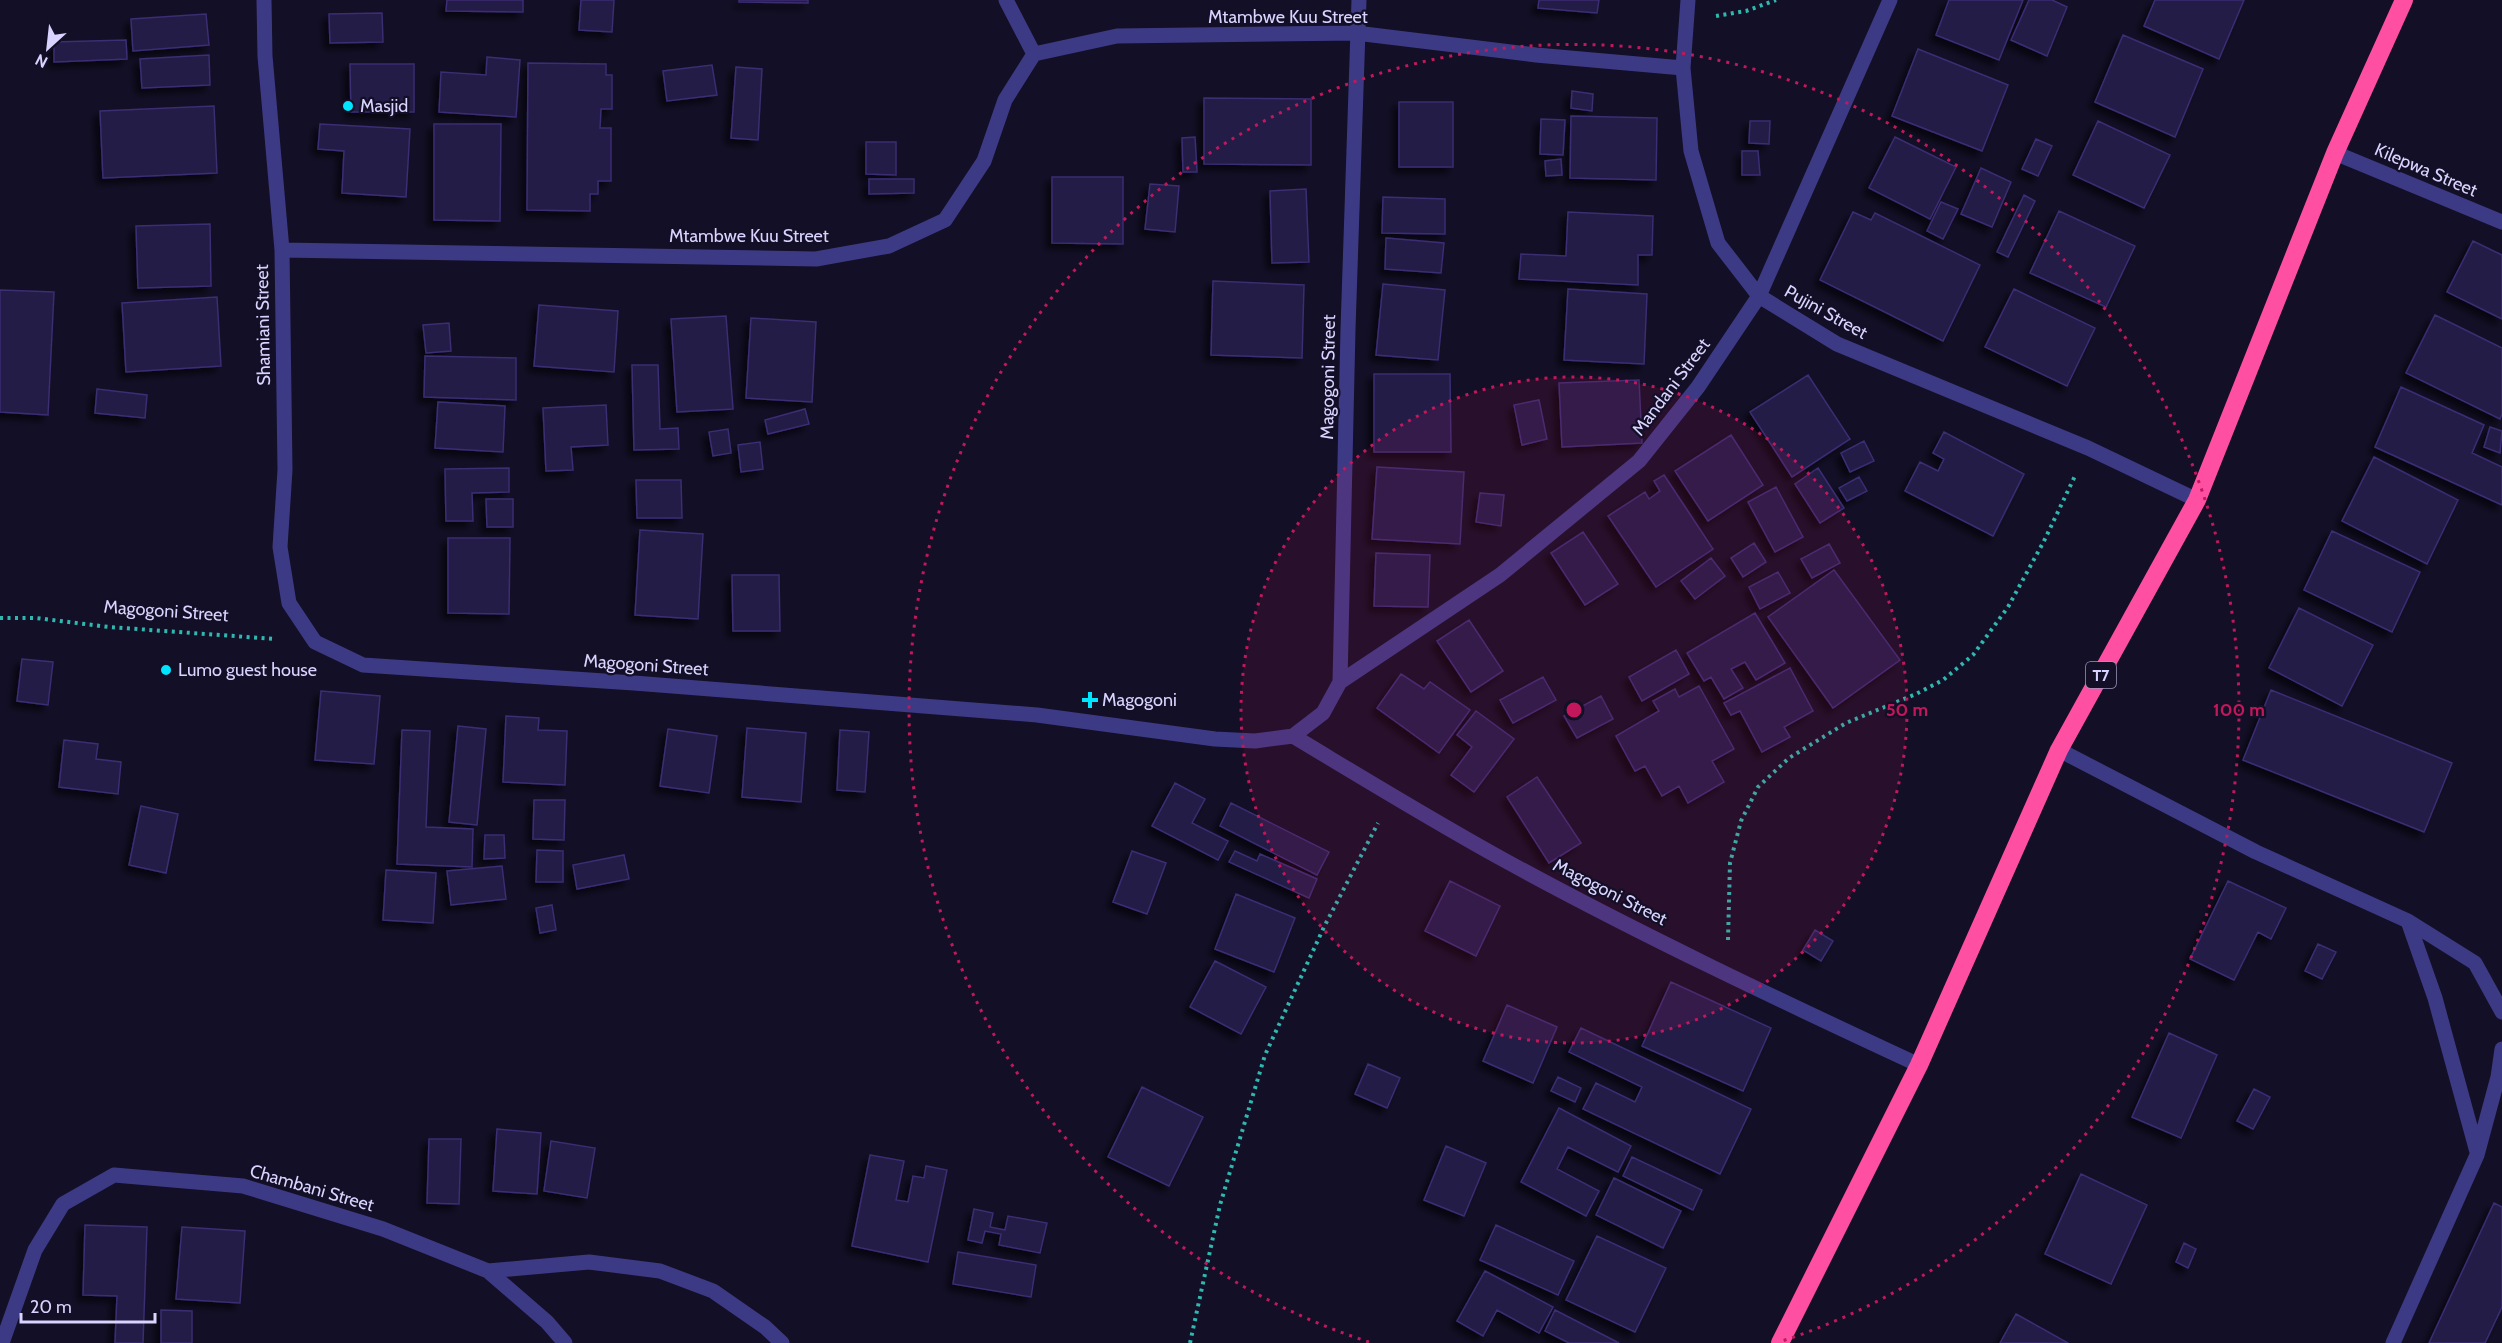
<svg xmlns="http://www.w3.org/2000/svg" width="2502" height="1343" font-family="Cabin,sans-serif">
	<defs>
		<filter id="shadow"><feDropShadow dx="-5.5" dy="5.5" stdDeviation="3" flood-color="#0009"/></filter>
	</defs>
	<rect width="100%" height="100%" fill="#130f26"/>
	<path fill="#241b47" stroke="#3b2d73" stroke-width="1.5" filter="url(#shadow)" d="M447 0H523V12L446 11Z
		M581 0H614L612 32 579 30Z
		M739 0H808V3L739 2Z
		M1539 0H1599L1597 13 1538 8Z
		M1949 0H2023L1999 60 1936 35Z
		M2029 0H2052L2067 7 2047 56 2011 40Z
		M2155 0H2244L2219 59 2144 26Z
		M382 13 383 42 330 43 329 14Z
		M206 14 209 45 133 51 131 19Z
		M2123 35 2203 69 2175 137 2095 102Z
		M126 40 127 59 54 62V42Z
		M1918 49 2008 85 1982 151 1892 116Z
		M209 55 210 85 142 88 140 59Z
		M487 57 520 60 516 117 439 112 441 72 486 75Z
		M528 63 606 64V75H612V109H601L600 128H611V181H598V194H590V211L527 210Z
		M350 64H414V112H351Z
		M712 65 717 95 667 101 663 71Z
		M736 67 762 69 758 140 731 138Z
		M1572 91 1593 94 1592 111 1571 108Z
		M1204 98 1311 99V165L1204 164Z
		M1399 102H1453V167H1399Z
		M214 106 217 173 103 178 100 111Z
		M1571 116 1657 118 1656 180 1570 178Z
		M1541 119 1565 120 1563 155 1540 154Z
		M1750 121H1770L1769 144 1749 143Z
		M2098 121 2170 155 2144 208 2073 175Z
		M320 124 410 129 406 197 342 193 344 151 318 149Z
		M434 124H501L500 221 434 220Z
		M1195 137 1197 172H1183L1182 138Z
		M1895 137 1956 167 1930 219 1869 188Z
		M2036 139 2052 146 2038 176 2022 169Z
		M866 142H896V175L866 174Z
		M1742 151H1758L1760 175H1742Z
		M1561 159 1562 175 1546 176 1545 161Z
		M1981 168 2011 182 1992 227 1961 214Z
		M1052 177H1123V244L1052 243Z
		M869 179H914V193L869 194Z
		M1150 184 1179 186 1175 232 1145 229Z
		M1306 189 1309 262 1272 263 1270 191Z
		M2024 195 2035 201 2008 257 1997 252Z
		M1383 197 1445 199V234L1382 233Z
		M1941 202 1958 209 1943 239 1927 231Z
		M2059 211 2135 246 2106 307 2030 273Z
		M1568 212 1653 216 1652 255H1638V285L1519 279 1521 254 1566 256Z
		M1853 212 1871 220 1875 213 1980 265 1943 341 1820 280Z
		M210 224 211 286 138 288 136 226Z
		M1386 238 1444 243 1441 273 1385 269Z
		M2473 241 2502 255V319L2447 292Z
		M1213 281 1304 285 1302 358 1211 355Z
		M1383 284 1445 290 1438 360 1376 355Z
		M1568 289 1647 294 1644 364 1564 360Z
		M2014 289 2095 328 2067 386 1985 347Z
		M0 290 54 292 48 415 0 412Z
		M217 297 221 366 126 372 122 303Z
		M539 305 618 311 614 372 534 366Z
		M2435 315 2502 348V414L2500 419 2406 373Z
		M726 316 733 409 677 412 671 319Z
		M751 318 816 322 812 402 746 398Z
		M449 323 451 351 426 353 423 325Z
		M425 356 516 358V400L424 397Z
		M632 365H658L660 429 678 428 679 449 634 450Z
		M1374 374H1450L1451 452H1374Z
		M1808 375 1850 439 1792 477 1750 412Z
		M1639 380 1642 443 1562 447 1559 383Z
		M2401 387 2484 425 2472 453 2502 467V505L2375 447Z
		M97 389 147 395 145 418 95 413Z
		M1539 400 1547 439 1522 445 1514 405Z
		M438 402 505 406 503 452 435 448Z
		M606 405 608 445 571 447 573 470 546 471 543 408Z
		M805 409 809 424 768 434 765 420Z
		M2490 427 2502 431 2500 453 2484 447Z
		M728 429 731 453 713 456 709 432Z
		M1944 432 2024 474 1993 536 1905 491 1920 462 1938 471 1944 459 1933 453Z
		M1731 435 1763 485 1708 521 1675 471Z
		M1864 441 1874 461 1850 472 1841 453Z
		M760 442 763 469 741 472 738 445Z
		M2374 457 2458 500 2427 564 2342 521Z
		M1377 467 1464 472 1460 544 1372 539Z
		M509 468V492L472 493 473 521H446L445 469Z
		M1818 468 1844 508 1820 523 1795 484Z
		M1664 475 1713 549 1656 587 1608 516 1645 492 1649 499 1660 491 1654 481Z
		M1859 477 1867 491 1847 501 1839 488Z
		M636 480H681L682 518H637Z
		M1776 487 1803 537 1775 552 1748 502Z
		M1480 493 1504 495 1501 526 1476 522Z
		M486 499H513V527H487Z
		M640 530 703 534 698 619 635 615Z
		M2332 531 2420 572 2392 632 2304 590Z
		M1583 532 1618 584 1585 605 1551 553Z
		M448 538H510L509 614 448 613Z
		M1754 543 1766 562 1743 577 1731 558Z
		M1829 544 1840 563 1812 578 1801 559Z
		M1376 553 1430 555 1428 607 1374 606Z
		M1711 558 1725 576 1695 599 1681 581Z
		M1834 570 1900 660 1833 708 1768 617Z
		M1778 572 1790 593 1760 609 1749 587Z
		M732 575H779L780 631H733Z
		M2299 608 2373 645 2342 706 2269 668Z
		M1755 613 1785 663 1756 680 1745 662 1731 669 1743 688 1724 699 1711 677 1704 681 1687 653Z
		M1469 620 1503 671 1471 692 1437 641Z
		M1676 650 1689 674 1642 701 1629 677Z
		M22 659 53 662 48 705 17 701Z
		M1790 668 1813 711 1784 727 1790 737 1762 752 1740 711 1731 715 1724 703Z
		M1401 674 1424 689 1430 682 1470 710 1439 753 1377 708Z
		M1543 677 1556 700 1513 723 1500 700Z
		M1699 686 1734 749 1712 761 1724 782 1688 803 1679 786 1662 796 1645 766 1635 771 1616 736 1659 711 1653 701 1675 689 1679 697Z
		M2271 690 2452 763 2424 832 2243 760Z
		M321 691 380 696 374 764 315 760Z
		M1601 696 1613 719 1577 738 1564 716Z
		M1476 711 1514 739 1474 792 1451 775 1472 747 1457 735Z
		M506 716 539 718 538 730 567 731 565 785 503 782Z
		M458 726 486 729 477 825 449 822Z
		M747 728 806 733 801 802 742 797Z
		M668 729 717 736 709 793 660 786Z
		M402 730 430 731 426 827 473 829 472 867 397 864Z
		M840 730 869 732 865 792 837 790Z
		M64 740 98 744 96 759 121 762 118 794 59 787Z
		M1537 777 1581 843 1549 863 1507 797Z
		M1175 783 1205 799 1192 823 1228 841 1218 860 1152 826Z
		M534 800H565L564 840 533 839Z
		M1231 803 1329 852 1317 875 1220 826Z
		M141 806 178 814 166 873 129 865Z
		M485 835H504L505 858 484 859Z
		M537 850 563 851V882H536Z
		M1132 851 1166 863 1147 914 1113 902Z
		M1235 851 1257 861 1260 854 1317 879 1309 898 1229 862Z
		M624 855 629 879 577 889 573 865Z
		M502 866 506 899 451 905 447 871Z
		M386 870 436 873 433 923 383 920Z
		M1450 881 1500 906 1476 956 1425 931Z
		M2228 881 2286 908 2271 939 2258 932 2234 980 2190 959Z
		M1236 894 1295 918 1274 972 1215 949Z
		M552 905 556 930 540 933 536 908Z
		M1815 930 1833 941 1821 961 1803 950Z
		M2318 944 2336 952 2322 979 2305 971Z
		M1215 961 1266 987 1241 1034 1190 1007Z
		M1671 982 1771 1028 1743 1091 1642 1046Z
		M1507 1005 1557 1027 1533 1083 1483 1061Z
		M1581 1028 1751 1109 1720 1174 1583 1109 1596 1083 1635 1102 1642 1087 1569 1052Z
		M2169 1033 2217 1055 2181 1138 2132 1117Z
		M1368 1064 1400 1078 1387 1108 1355 1094Z
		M1558 1077 1581 1088 1575 1102 1551 1091Z
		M1142 1087 1203 1117 1169 1186 1108 1157Z
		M2254 1089 2270 1097 2253 1129 2237 1121Z
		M1559 1108 1631 1146 1618 1172 1568 1147 1557 1169 1599 1191 1586 1216 1521 1182Z
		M497 1129 541 1133 537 1194 493 1191Z
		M429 1139H461L459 1204 427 1203Z
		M551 1141 595 1148 587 1198 544 1191Z
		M1446 1146 1486 1163 1464 1216 1424 1200Z
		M870 1155 904 1161 896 1200 908 1202 913 1176 924 1178 926 1166 947 1170 928 1262 852 1246Z
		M1632 1157 1702 1190 1693 1210 1623 1176Z
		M2081 1174 2147 1205 2111 1284 2045 1254Z
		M1614 1178 1681 1211 1663 1248 1596 1215Z
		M2494 1203 2502 1207V1307L2485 1343H2429Z
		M974 1209 993 1213 990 1227 1005 1230 1008 1216 1047 1223 1040 1253 999 1245 1001 1234 985 1231 982 1243 968 1240Z
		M85 1225 147 1227 143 1343H115L117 1296 83 1295Z
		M1496 1225 1574 1261 1558 1295 1480 1260Z
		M182 1227 245 1231 240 1303 176 1299Z
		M1597 1236 1666 1268 1635 1332 1566 1300Z
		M2184 1243 2196 1249 2188 1268 2176 1262Z
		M958 1252 1036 1265 1031 1297 953 1284Z
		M1485 1271 1553 1307 1539 1333 1497 1310 1483 1336 1457 1321Z
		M161 1310 192 1311V1343H161Z
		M1555 1310 1619 1343H1569L1545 1331Z
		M2016 1314 2068 1343H2000Z"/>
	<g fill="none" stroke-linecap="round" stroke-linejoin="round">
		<path stroke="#2fb8b0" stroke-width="4" stroke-dasharray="3 4.5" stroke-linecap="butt" d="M1716 16 1746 11 1776 0
			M0 618H36L109 627 275 639
			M1728 940 1730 863 1741 821 1758 787 1789 758 1846 723 1916 694 1943 680 1973 655 2008 607 2044 541 2075 476
			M1190 1343 1220 1205 1265 1055 1324 927 1378 823"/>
		<path stroke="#3d3a85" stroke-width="15" d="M264 0 265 56 282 250 285 470 280 547 289 603 315 642 363 665 634 683 1037 715 1215 739 1255 741 1293 736 1323 713 1340 682 1348 329 1359 0
			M1006 0 1034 54
			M1688 0 1683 68 1691 151 1718 243 1759 296 1837 344 2088 448 2197 500
			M2335 153 2502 222
			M282 250 816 259 889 246 945 220 984 161 1005 100 1034 54 1117 36 1356 33 1536 55 1683 68
			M1340 682 1500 575 1639 461 1698 387 1759 296 1890 0
			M1293 736C1363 778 1433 821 1504 860 1639 934 1779 1000 1919 1065
			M2059 750 2256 852 2408 921 2475 963 2502 1012
			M2408 921 2435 998 2477 1152
			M488 1271 589 1262 660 1271 713 1291 765 1327 782 1343
			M2 1343 35 1250 63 1204 114 1175 243 1186 383 1229 488 1271 547 1322 565 1343
			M2393 1343 2477 1155 2498 1077 2502 1049"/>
		<path stroke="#ff4fa3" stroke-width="18" d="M1780 1343 1919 1065 2059 750 2197 500 2335 153 2404 0"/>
	</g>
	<circle cx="1574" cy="710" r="333" fill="#c2185b" fill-opacity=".12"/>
	<g fill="none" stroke="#c2185b" stroke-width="3" stroke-dasharray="3 6">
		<circle cx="1574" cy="710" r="333"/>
		<path d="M1369 1342A665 665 0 1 1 1779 1342"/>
	</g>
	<g fill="#00e5ff" stroke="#130f26" stroke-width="2">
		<circle cx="348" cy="106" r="6"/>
		<circle cx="166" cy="670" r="6"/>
		<path d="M1087 691h6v6h6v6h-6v6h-6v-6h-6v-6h6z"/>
	</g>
	<g text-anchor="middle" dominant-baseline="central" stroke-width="4.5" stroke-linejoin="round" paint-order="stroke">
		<rect fill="#130f26" stroke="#9e99be" stroke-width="1.5" x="2086" y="662" width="30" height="26" rx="4.5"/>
		<g font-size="16" font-weight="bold" fill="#d9d4ff">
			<text x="2101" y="675">T7</text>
		</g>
		<g font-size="18" fill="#d9d4ff" stroke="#130f26">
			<text x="1288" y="17">Mtambwe Kuu Street</text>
			<text transform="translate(2426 170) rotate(23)">Kilepwa Street</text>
			<text x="749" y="236">Mtambwe Kuu Street</text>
			<text transform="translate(1826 312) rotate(29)">Pujini Street</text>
			<text transform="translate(263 325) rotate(-91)">Shamiani Street</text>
			<text transform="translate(1328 377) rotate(-89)">Magogoni Street</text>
			<text transform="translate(1671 387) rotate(-53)">Mandani Street</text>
			<text transform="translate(166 611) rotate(4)">Magogoni Street</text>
			<text transform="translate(646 665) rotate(4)">Magogoni Street</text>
			<text transform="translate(1610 892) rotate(27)">Magogoni Street</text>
			<text transform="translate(312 1188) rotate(16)">Chambani Street</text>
		</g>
		<g font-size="18" fill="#d9d4ff" stroke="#130f26" text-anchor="start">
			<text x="360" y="106">Masjid</text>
			<text x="178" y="670">Lumo guest house</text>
			<text x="1102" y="700">Magogoni</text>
		</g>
	</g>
	<circle cx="1574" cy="710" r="9" fill="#c2185b" stroke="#130f26" stroke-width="3"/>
	<g font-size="18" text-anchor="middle" font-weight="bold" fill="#c2185b" stroke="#130f26" stroke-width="4.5" stroke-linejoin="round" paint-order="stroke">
		<text x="1907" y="716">50 m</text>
		<text x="2239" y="716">100 m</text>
	</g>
	<g transform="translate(48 48) rotate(207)" stroke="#130f26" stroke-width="4.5" paint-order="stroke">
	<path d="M0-4.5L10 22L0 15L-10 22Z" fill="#d9d4ff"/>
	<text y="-9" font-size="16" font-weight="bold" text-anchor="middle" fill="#d9d4ff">N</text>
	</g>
	<path d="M21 1313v9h134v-9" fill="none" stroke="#d9d4ff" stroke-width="3"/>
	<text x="30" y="1313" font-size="18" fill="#d9d4ff" stroke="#130f26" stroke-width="4.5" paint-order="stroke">20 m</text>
</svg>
